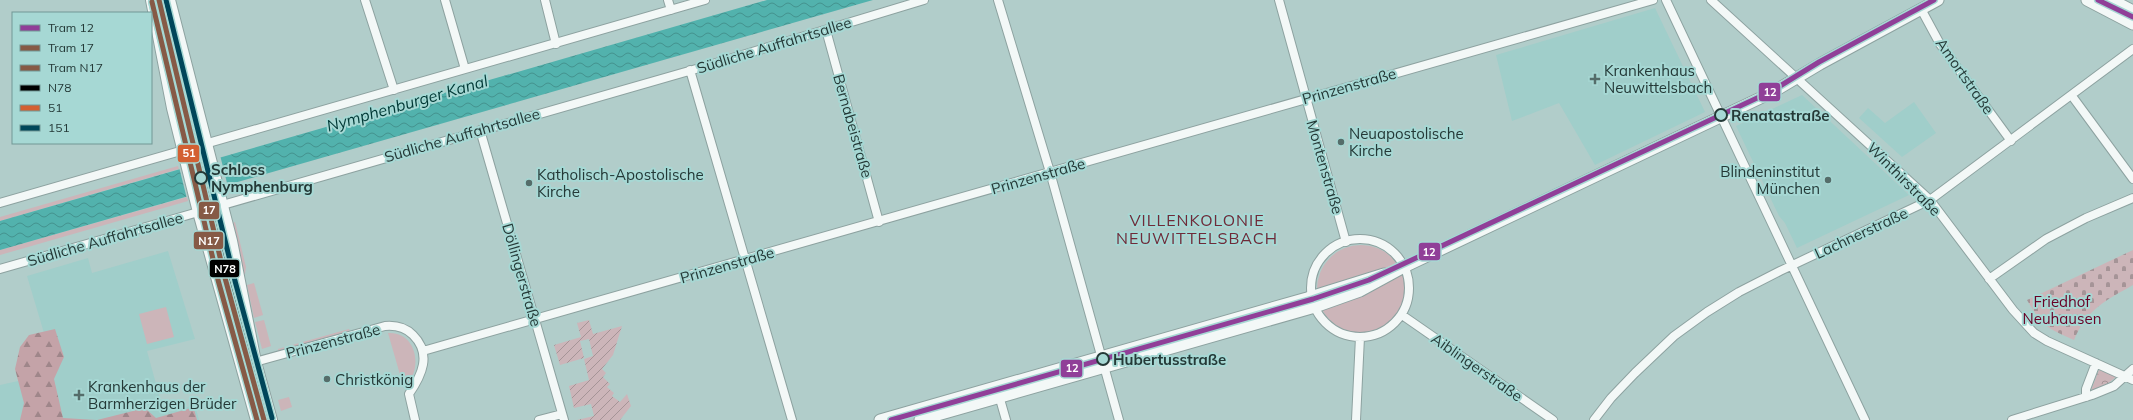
<svg xmlns="http://www.w3.org/2000/svg" width="2133" height="420" font-family="Mulish,sans-serif">
	<defs>
		<pattern id="forest-firs" width="22" height="20" patternUnits="userSpaceOnUse"><rect width="22" height="20" fill="#c4a3a8"/><path d="M5 1l3.5 6h-7zM16 11l3.5 6h-7z" fill="#9f868a"/></pattern>
		<pattern id="cemetery-stones" width="16" height="16" patternUnits="userSpaceOnUse"><rect width="16" height="16" fill="#ccb5b9"/><path d="M2 7V4a2 2 0 0 1 4 0v3zM10 15v-3a2 2 0 0 1 4 0v3z" fill="#a59497"/></pattern>
		<pattern id="park-crowns" width="20" height="18" patternUnits="userSpaceOnUse"><rect width="20" height="18" fill="#ccb5b9"/><path d="M2 6a3 3 0 1 1 6 0M12 15a3 3 0 1 1 6 0" fill="none" stroke="#a59497"/></pattern>
		<pattern id="garden-furrows" width="10" height="10" patternUnits="userSpaceOnUse"><rect width="10" height="10" fill="#ccb5b9"/><path d="M-1 1l2-2M0 10L10 0M9 11l2-2" fill="none" stroke="#a59497"/></pattern>
		<pattern id="water-waves" width="16" height="10" patternUnits="userSpaceOnUse"><rect width="16" height="10" fill="#52b2ad"/><path d="M0 5q4-4 8 0t8 0" fill="none" stroke="#44928e"/></pattern>
	</defs>
	<rect width="100%" height="100%" fill="#b1cdca"/>
	<path fill="#a0ceca" d="M1655 8 1705 112 1595 165 1559 103 1512 121 1496 55Z
		M1802 95 1909 195 1797 248 1785 223 1779 216 1736 126Z
		M1914 102 1936 133 1902 157 1859 118 1868 108 1885 123Z
		M168 251 195 339 147 351 164 413 195 405 199 420H0V385L41 376 47 343 27 276 88 258 92 273Z"/>
	<path fill="#ccb5b9" d="M178 166 179 169 0 221V217Z
		M187 197 188 201 0 255V250Z
		M235 222 246 267 245 274 242 275 240 253 233 223Z
		M1317 289a44 44 0 1 1 88 0a44 44 0 1 1-88 0Z
		M254 283 263 315 254 318 247 285Z
		M166 307 174 337 147 344 139 314Z
		M264 320 271 346 262 349 255 322Z
		M349 329 350 331 278 351V349Z
		M388 333C416 331 423 367 407 384L403 385Z
		M289 397 292 407 281 411 278 400Z"/>
	<path fill="url(#forest-firs)" d="M55 329 64 357 54 379 63 418 97 420 145 408 156 418 191 408 194 409 197 420H20L24 403 15 369 20 347 29 335Z"/>
	<path fill="url(#cemetery-stones)" d="M2133 250V285C2105 301 2087 309 2074 340 2046 327 2043 327 2027 300Z"/>
	<path fill="url(#park-crowns)" d="M2100 367 2117 376 2105 386 2090 393Z"/>
	<path fill="url(#garden-furrows)" d="M589 320 593 334 622 326 613 355 602 369 606 373 603 377 610 384 607 387 614 393 612 396 620 402 627 394 631 406 620 420H577L594 416 591 404 574 408 569 386 589 380 584 359 593 356 589 339 580 341 584 358 560 365 554 345 581 337 577 323Z"/>
	<path fill="url(#water-waves)" d="M767 0H873L0 250V221Z"/>
	<path fill="#b1cdca" d="M220 155 228 187 187 199 179 167Z"/>
	<g fill="none" stroke-linecap="round" stroke-linejoin="round">
		<defs>
			<path id="minor" d="M365 0 394 90
				M445 0 465 69
				M545 0 556 44
				M668 0 671 10
				M998 0 1050 172 1119 420
				M1279 0 1346 242
				M1666 0 1865 420
				M1711 0 1930 200 2013 310 2034 333 2047 341 2133 380
				M1921 9 1940 44 2011 141
				M826 30 879 222
				M690 70 792 420
				M2072 96 2133 179
				M480 130 564 420
				M0 203 705 0
				M1311 288a49 49 0 1 1 98 0a49 49 0 1 1-98 0Z
				M0 269 696 69 924 0
				M1989 279 2046 239 2086 218 2133 198
				M1402 315 1553 420
				M423 351 1653 0
				M255 362 385 326C396 325 405 327 413 335 432 354 422 375 409 394L415 420
				M998 392 1006 420
				M2086 397V389L2096 363
				M539 420 562 414
				M1356 420 1360 337
				M1594 420 1611 398 1635 373 1674 336 1707 312 1739 292 1780 271 1930 200 2133 49
				M2012 420 2092 395 2114 386 2133 369"/>
			<path id="secondary" d="M2087 0 2133 24
				M2112 0 2133 11
				M880 420 1307 298 1384 274
				M920 420 1315 307 1360 291 1404 267 1773 92 1820 64 1938 0"/>
			<path id="primary" d="M152 0 173 108 199 212 257 420
				M169 0 231 241 255 362 271 420"/>
		</defs>
		<use href="#minor" stroke="#8da2a0" stroke-width="10"/>
		<use href="#secondary" stroke="#8da2a0" stroke-width="13"/>
		<use href="#primary" stroke="#8da2a0" stroke-width="14"/>
		<use href="#minor" stroke="#f3f8f7" stroke-width="8"/>
		<use href="#secondary" stroke="#f3f8f7" stroke-width="11"/>
		<use href="#primary" stroke="#f3f8f7" stroke-width="12"/>
		<path stroke="#b4bbbb" stroke-width="1" d="M2103 0 2115 8"/>
		<defs>
			<path id="bus-1" d="M159 0 228 283 265 420"/>
			<path id="bus-2" d="M152 2 221 285 258 420"/>
			<path id="bus-3" d="M166 0 235 281 272 418"/>
		</defs>
		<use href="#bus-1" stroke="#a6d8d4" stroke-width="8"/>
		<use href="#bus-2" stroke="#a6d8d4" stroke-width="8"/>
		<use href="#bus-3" stroke="#a6d8d4" stroke-width="8"/>
		<use href="#bus-1" stroke="#000" stroke-width="5"/>
		<use href="#bus-2" stroke="#d36032" stroke-width="5"/>
		<use href="#bus-3" stroke="#00465a" stroke-width="5"/>
		<defs>
			<path id="tram-1" d="M2098 0 2133 17
				M891 420 1313 299 1369 280 1772 91 1819 62 1934 0"/>
			<path id="tram-2" d="M159 0 225 278 264 420"/>
			<path id="tram-3" d="M152 2 218 280 257 420"/>
		</defs>
		<use href="#tram-1" stroke="#a6d8d4" stroke-width="8"/>
		<use href="#tram-2" stroke="#a6d8d4" stroke-width="8"/>
		<use href="#tram-3" stroke="#a6d8d4" stroke-width="8"/>
		<use href="#tram-1" stroke="#903f98" stroke-width="5"/>
		<use href="#tram-2" stroke="#865a46" stroke-width="5"/>
		<use href="#tram-3" stroke="#865a46" stroke-width="5"/>
	</g>
	<g fill="#556d6a" stroke="#a6d8d4" stroke-width="1.5">
		<path d="M1593 73h4v4h4v4h-4v4h-4v-4h-4v-4h4z"/>
		<circle cx="1341" cy="142" r="4"/>
		<circle cx="1828" cy="180" r="4"/>
		<circle cx="529" cy="183" r="4"/>
		<circle cx="327" cy="379" r="4"/>
		<path d="M77 389h4v4h4v4h-4v4h-4v-4h-4v-4h4z"/>
	</g>
	<g fill="#a6d8d4" stroke="#243937" stroke-width="2">
		<circle cx="1721" cy="115" r="6"/>
		<circle cx="201" cy="178" r="6"/>
		<circle cx="1103" cy="359" r="6"/>
	</g>
	<g text-anchor="middle" dominant-baseline="central" stroke-width="4" stroke-linejoin="round" paint-order="stroke">
		<g font-size="15" fill="#243937" stroke="#a6d8d4">
			<text transform="translate(774 45) rotate(-17)">Südliche Auffahrtsallee</text>
			<text transform="translate(1965 76) rotate(55)">Amortstraße</text>
			<text transform="translate(1349 86) rotate(-16)">Prinzenstraße</text>
			<text transform="translate(853 126) rotate(74)">Bernabeistraße</text>
			<text transform="translate(462 135) rotate(-16)">Südliche Auffahrtsallee</text>
			<text transform="translate(1325 167) rotate(74)">Montenstraße</text>
			<text transform="translate(1038 176) rotate(-16)">Prinzenstraße</text>
			<text transform="translate(1904 179) rotate(45)">Winthirstraße</text>
			<text transform="translate(1861 233) rotate(-25)">Lachnerstraße</text>
			<text transform="translate(105 239) rotate(-16)">Südliche Auffahrtsallee</text>
			<text transform="translate(727 265) rotate(-16)">Prinzenstraße</text>
			<text transform="translate(522 275) rotate(74)">Döllingerstraße</text>
			<text transform="translate(333 341) rotate(-15)">Prinzenstraße</text>
			<text transform="translate(1477 367) rotate(35)">Aiblingerstraße</text>
		</g>
		<g font-size="15" fill="#243937" stroke="#a6d8d4" text-anchor="start">
			<text x="1604" y="70">Krankenhaus<tspan x="1604" dy="17">Neuwittelsbach</tspan></text>
			<text x="1349" y="133">Neuapostolische<tspan x="1349" dy="17">Kirche</tspan></text>
			<text x="1820" y="171" text-anchor="end">Blindeninstitut<tspan x="1820" dy="17">München</tspan></text>
			<text x="537" y="174">Katholisch-Apostolische<tspan x="537" dy="17">Kirche</tspan></text>
			<text x="335" y="379">Christkönig</text>
			<text x="88" y="386">Krankenhaus der<tspan x="88" dy="17">Barmherzigen Brüder</tspan></text>
		</g>
		<g font-size="15" font-weight="bold" fill="#243937" stroke="#a6d8d4" text-anchor="start">
			<text x="1731" y="115">Renatastraße</text>
			<text x="211" y="169">Schloss<tspan x="211" dy="17">Nymphenburg</tspan></text>
			<text x="1113" y="359">Hubertusstraße</text>
		</g>
		<g font-size="15" fill="#690025" stroke="#a6d8d4">
			<text x="2062" y="301">Friedhof<tspan x="2062" dy="17">Neuhausen</tspan></text>
		</g>
		<g font-size="16" font-style="italic" fill="#003936" stroke="#a6d8d4">
			<text transform="translate(407 103) rotate(-16)">Nymphenburger Kanal</text>
		</g>
		<g font-size="16" letter-spacing="1" fill="#702a38" stroke="#a6d8d4">
			<text x="1197" y="220">VILLENKOLONIE<tspan x="1197" dy="18">NEUWITTELSBACH</tspan></text>
		</g>
	</g>
	<g stroke="#a6d8d4" stroke-width="1.5">
		<rect x="1758" y="82" width="23" height="20" rx="4" fill="#903f98"/>
		<rect x="177" y="144" width="23" height="19" rx="4" fill="#d36032"/>
		<rect x="198" y="201" width="22" height="19" rx="4" fill="#865a46"/>
		<rect x="193" y="231" width="31" height="19" rx="4" fill="#865a46"/>
		<rect x="1418" y="242" width="23" height="19" rx="4" fill="#903f98"/>
		<rect x="209" y="259" width="31" height="19" rx="4" fill="#000"/>
		<rect x="1060" y="359" width="23" height="19" rx="4" fill="#903f98"/>
	</g>
	<g font-size="11" text-anchor="middle" font-weight="bold" fill="#fff">
		<text x="1770" y="96">12</text>
		<text x="189" y="157">51</text>
		<text x="209" y="214">17</text>
		<text x="209" y="245">N17</text>
		<text x="1429" y="256">12</text>
		<text x="225" y="273">N78</text>
		<text x="1072" y="372">12</text>
	</g>
	<rect x="12" y="12" width="140" height="132" fill="#a6d8d4" stroke="#729895"/>
	<rect x="20" y="25" width="20" height="6" fill="#903f98" stroke="#729895"/>
	<text x="48" y="32" font-size="12" fill="#243937">Tram 12</text>
	<rect x="20" y="45" width="20" height="6" fill="#865a46" stroke="#729895"/>
	<text x="48" y="52" font-size="12" fill="#243937">Tram 17</text>
	<rect x="20" y="65" width="20" height="6" fill="#865a46" stroke="#729895"/>
	<text x="48" y="72" font-size="12" fill="#243937">Tram N17</text>
	<rect x="20" y="85" width="20" height="6" fill="#000000" stroke="#729895"/>
	<text x="48" y="92" font-size="12" fill="#243937">N78</text>
	<rect x="20" y="105" width="20" height="6" fill="#d36032" stroke="#729895"/>
	<text x="48" y="112" font-size="12" fill="#243937">51</text>
	<rect x="20" y="125" width="20" height="6" fill="#00465a" stroke="#729895"/>
	<text x="48" y="132" font-size="12" fill="#243937">151</text>
</svg>
